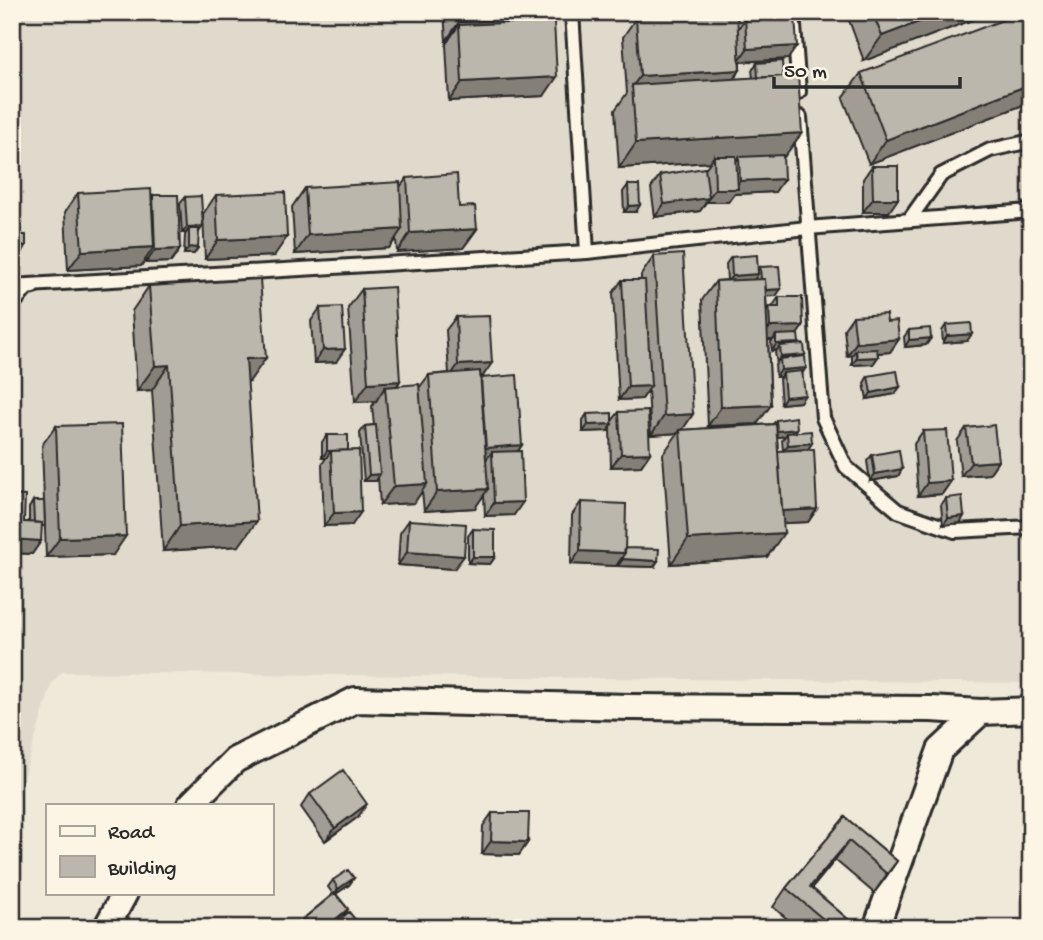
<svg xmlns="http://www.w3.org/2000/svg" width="1043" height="940" font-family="'Gochi Hand',sans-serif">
	<rect width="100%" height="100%" fill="#efe9da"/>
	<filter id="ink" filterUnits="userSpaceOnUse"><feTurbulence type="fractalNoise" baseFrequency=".0143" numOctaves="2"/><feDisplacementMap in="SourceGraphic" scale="14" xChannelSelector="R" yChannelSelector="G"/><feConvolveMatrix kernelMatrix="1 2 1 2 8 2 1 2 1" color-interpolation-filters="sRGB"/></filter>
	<g filter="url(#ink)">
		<path fill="#e0dacc" d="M12 12H1031V683L62 672 52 683 12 816Z"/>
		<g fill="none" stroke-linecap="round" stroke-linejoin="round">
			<defs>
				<path id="service" d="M572 12 587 252
					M793 12 799 92
					M800 117 823 418 846 467 898 511 955 531 1031 527
					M909 220 941 175 990 150 1031 141
					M12 286 587 252 807 228 1031 211
					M12 305 27 288 33 287"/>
				<path id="minor" d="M190 805 235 760 355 700 630 707 931 709 981 712 1031 710
					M106 928 125 893
					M876 928 940 750 981 712"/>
			</defs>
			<use href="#service" stroke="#2b2b2b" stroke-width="18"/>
			<use href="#minor" stroke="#2b2b2b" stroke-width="30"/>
			<use href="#service" stroke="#fcf5e5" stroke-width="12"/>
			<use href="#minor" stroke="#fcf5e5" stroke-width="24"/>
		</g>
		<path fill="#a29d94" stroke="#2b2b2b" stroke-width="2" fill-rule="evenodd" d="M444 12H551V18L549 21 544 96 449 101 446 44 448 41H446Z
			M846 12H993L864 61Z
			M1031 12V102L869 164 843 98 861 73Z
			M636 18 738 29 745 18 788 59 740 62V70L734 79 753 78 752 70 757 63 784 157H783L775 192 734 194 728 202H706L700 211 655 217 651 188 660 175 705 169 710 162 619 168 615 110 627 93 623 37Z
			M872 166 889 212H863V179Z
			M407 178 459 207 477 229 463 248 397 252 396 239 389 248 295 254 292 207 305 188 400 187Z
			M628 185 636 212H624L623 192Z
			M78 193 152 197 153 195 180 249 171 262 146 263V259L141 266 68 270 65 212Z
			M216 195 274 256 205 259 203 214Z
			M185 197 199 232 194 254H184L185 235 186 233H182L180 204Z
			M654 256 693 414 682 430 773 424 776 420 797 429 794 433 812 443 808 449 817 509 808 522 783 523 767 557 671 564 663 454 678 433 651 435 648 390 642 399 619 400 613 293 622 280H641V275ZM785 436 782 440 783 451H778L777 437Z
			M731 257 758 270 760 267 776 296H766L767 311 769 307H772L779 297 803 326 797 334V345L804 356 800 402 781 404 779 379 781 377H776L775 365 777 363 775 353 777 350 772 351 771 342 773 340H768L771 405 757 424 708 426 702 300 716 281 727 280 726 264Z
			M149 286 249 382H247L239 546 163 551 152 390 137 391 132 311Z
			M362 289 400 381 397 386 419 388 429 375 449 373 446 330 456 317 483 376H481L522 445 518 451 514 515 485 516 484 494 475 508 424 511 422 491 414 503 380 505 378 477 376 481H364L360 433 365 426 374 425 372 406 376 401 355 402 348 308Z
			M320 308 336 362 314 363 311 321Z
			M853 316 887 322 899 339 890 352 878 353V357L873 364 852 365V355L847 356 844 329Z
			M946 325 967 341 943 343 942 331Z
			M909 330 931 338 926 345 905 347 904 337Z
			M868 376 895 394 867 399 864 383Z
			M619 412 650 453 641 466 611 467 610 428 608 431 583 432V420L587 414 612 421Z
			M56 426 113 555 46 557 42 445Z
			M966 428 998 461 989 474 961 476 957 441Z
			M923 431 951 481 942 494 918 496 914 444Z
			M327 435 348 450 352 525 324 526 322 464 326 458H322V442Z
			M872 455 902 469 898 476 870 481 867 461Z
			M12 495 24 522H29V508L33 501 41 532V541L32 554 12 553Z
			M946 498 964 516 960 523 943 525 941 505Z
			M581 502 625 548 654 567 618 566V562L616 566 571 564 572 515Z
			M409 520 454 569 398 565 400 533Z
			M473 529 495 557 490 564 468 563V536Z
			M310 794 358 817 325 841 301 807Z
			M492 813 528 842 519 855 482 854 483 826Z
			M845 817 897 861 874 893 835 860 812 888 849 920 843 928H798L773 907 786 888Z
			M354 878 349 885 336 894 348 909 342 917 362 928H292L333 894 328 887 333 880Z"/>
		<path fill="#848078" stroke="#2b2b2b" stroke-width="2" d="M945 12H993L864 61 882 36Z
			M551 18 538 37 459 25 448 41H446L459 22Z
			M797 46 788 59 738 62 747 49Z
			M740 70 727 89 632 87 640 76Z
			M557 77 544 96 449 101 462 82Z
			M1031 84V102L869 164 886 140Z
			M802 133 784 157 739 160V157L737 160 714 162V156L710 162 619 168 636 143Z
			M784 179 775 192 734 194 728 202H706L715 189H734L740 181Z
			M709 198 700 211 655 217 664 204Z
			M873 199H898L889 212H863Z
			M640 205 636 212H624L629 206Z
			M203 226 199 232 189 229 186 233H182L187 227Z
			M402 229 389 248 295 254 308 235Z
			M477 229 463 248 397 252 410 233Z
			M287 237 274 256 205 259 218 240Z
			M12 246H26L22 253H12Z
			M154 247 141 266 68 270 82 251Z
			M189 247 198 248 194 254H184Z
			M180 249 171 262 146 263 155 250Z
			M758 274 754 280 727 282 732 276Z
			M781 289 776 296 758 297 762 291Z
			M803 326 794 339 776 335 773 340H761L770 327Z
			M972 334 967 341 943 343 947 336Z
			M931 338 926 345 905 347 909 340Z
			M899 339 890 352 856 355V350L852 355 847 356 856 343Z
			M799 343 794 349 780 346 777 350 772 351 776 344Z
			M345 349 336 362 314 363 323 350Z
			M805 355 800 362 780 359 776 363 781 357Z
			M878 357 873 364 852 365 857 358Z
			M266 358 249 382 228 383 246 359Z
			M492 363 483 376 449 378 458 365Z
			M169 365 152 390 137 391 155 366Z
			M806 368 801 375 783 373 781 377H776L781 370Z
			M400 381 387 400 385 387 376 401 355 402 368 383Z
			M651 386 642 399 619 400 628 387Z
			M900 387 895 394 867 399 871 393Z
			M805 395 800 402 781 404 785 397Z
			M771 405 757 424 708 426 721 407Z
			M693 414 681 432 680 430 678 433 651 435 664 416Z
			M612 424 608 431 583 432 588 425Z
			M797 429 792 436 787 433 785 436 773 438 777 431Z
			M812 443 808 449 783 451 788 445Z
			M522 445 513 458 492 452 486 460 485 448Z
			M327 451H331L326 458H322Z
			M650 453 641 466 611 467 621 454Z
			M998 461 989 474 961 476 971 463Z
			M902 469 898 476 870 481 875 474Z
			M380 474 376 481H364L369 475Z
			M951 481 942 494 918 496 927 483Z
			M427 484 414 503 380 505 394 486Z
			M488 489 475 508 424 511 437 492Z
			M523 502 514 515 485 516 494 503Z
			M817 509 808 522 770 524 779 511Z
			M361 512 352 525 324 526 334 513Z
			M964 516 960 523 943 525 948 518Z
			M257 521 239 546 163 551 180 526Z
			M784 533 767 557 671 564 688 539Z
			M126 536 113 555 46 557 60 538Z
			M12 539 41 541 32 554 12 553Z
			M580 551 625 553 616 566 571 564Z
			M407 552 464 556 454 569 398 565Z
			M473 557H495L490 564 468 563Z
			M623 559 658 561 654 567 618 566Z
			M367 804 358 817 325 841 335 828Z
			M491 841 528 842 519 855 482 854Z
			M849 841 835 860 802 901 810 887Z
			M897 861 884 880 874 893 887 874Z
			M354 878 349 885 334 895 338 889Z
			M348 909 339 922 330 928H325Z"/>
		<path fill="#bcb7ac" stroke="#2b2b2b" stroke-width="2" d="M458 12H551V18L459 22Z
			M737 12 740 70 640 76 636 18Z
			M872 12H945L882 36Z
			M1024 12H1031V84L886 140 861 73Z
			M795 16 797 46 747 49 745 18Z
			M554 21 557 77 462 82 459 25Z
			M782 61 783 76 758 78 757 63Z
			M798 75 802 133 636 143 632 85Z
			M783 155 784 179 740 181 739 157Z
			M714 156H736L738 189H715Z
			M872 166H898V199H873Z
			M705 168 709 198 664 204 660 175Z
			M457 174 459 207 475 206 477 229 410 233 407 178Z
			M400 182 402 229 308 235 305 188Z
			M628 185H639L640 205 629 206Z
			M151 189 154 247 82 251 78 193Z
			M285 192 287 237 218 240 216 195Z
			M153 195H178L180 249 155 250Z
			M201 196 203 226 187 227 185 197Z
			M189 229H199L198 248 189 247Z
			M12 235H26V246H12Z
			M683 254 693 414 664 416 654 256Z
			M757 255 758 274 732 276 731 257Z
			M779 266 781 289 766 290 765 279H761L760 267Z
			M260 279 266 358 246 359 257 521 180 526 169 365 155 366 149 286Z
			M765 279 771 405 721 407 716 281Z
			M622 280H645L651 386 628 387Z
			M394 287 400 381 368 383 362 289Z
			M779 297H802L803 326 770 327 769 307H779Z
			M342 307 345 349 323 350 320 308Z
			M886 314 887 322 897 321 899 339 856 343 853 316Z
			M489 316 492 363 458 365 456 317Z
			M971 323 972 334 947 336 946 325Z
			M930 328 931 338 909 340V330Z
			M798 334 799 343 776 344V335Z
			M804 344 805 355 781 357 780 346Z
			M877 349 878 357 857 358 856 350Z
			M805 356 806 368 781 370 780 359Z
			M480 371 488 489 437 492 429 375Z
			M802 371 805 395 785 397 783 373Z
			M897 371 900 387 871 393 868 376Z
			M517 375 522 445 486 448 481 378Z
			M419 384 427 484 394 486 385 387Z
			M648 411 650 453 621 454 619 412Z
			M612 413V424L588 425 587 414Z
			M796 417 797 429 777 431 776 420Z
			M122 424 126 536 60 538 56 426Z
			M776 424 784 533 688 539 680 430Z
			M376 425 380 474 369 475 365 426Z
			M994 425 998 461 971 463 966 428Z
			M947 430 951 481 927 483 923 431Z
			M811 431 812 443 788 445 787 433Z
			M327 435H348V450L327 451Z
			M814 449 817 509 782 511 778 451Z
			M359 450 361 512 334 513 331 451Z
			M899 450 902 469 875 474 872 455Z
			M521 451 523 502 494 503 492 452Z
			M12 495 25 496 24 522 42 523 41 541 12 539Z
			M962 496 964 516 948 518 946 498Z
			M33 501H44L45 526H42V523L34 522Z
			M581 502 626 504 625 553 580 551Z
			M409 520 466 524 464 556 407 552Z
			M473 529 495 530V557H473Z
			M625 548 659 549 658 561 623 559Z
			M343 770 367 804 335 828 310 794Z
			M492 813H529L528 842 491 841Z
			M845 817 897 861 887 874 849 841 810 887 849 920 842 928H834L786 888Z
			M348 870 354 878 338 889 333 880Z
			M335 893 348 909 325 928H292Z
			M349 912 362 928H331L330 927Z"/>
	</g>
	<rect width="1043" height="940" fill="none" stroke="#fcf5e5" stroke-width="42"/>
	<rect x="21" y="21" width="1001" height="898" fill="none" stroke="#2b2b2b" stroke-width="2.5" filter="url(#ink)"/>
	<rect x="46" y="804" width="228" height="91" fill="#fcf5e5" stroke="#a8a49b" stroke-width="2"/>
	<rect x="60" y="826" width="35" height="10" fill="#fcf5e5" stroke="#a8a49b" stroke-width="2"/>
	<text x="108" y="838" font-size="21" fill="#2b2b2b">Road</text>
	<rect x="60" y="856" width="35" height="21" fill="#bcb7ac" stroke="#a8a49b" stroke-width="2"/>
	<text x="108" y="874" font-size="21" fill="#2b2b2b">Building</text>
	<path d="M774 77v10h186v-10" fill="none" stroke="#2b2b2b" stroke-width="3.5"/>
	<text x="784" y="77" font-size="21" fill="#2b2b2b" stroke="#fcf5e5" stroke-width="5" paint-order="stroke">50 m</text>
</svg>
